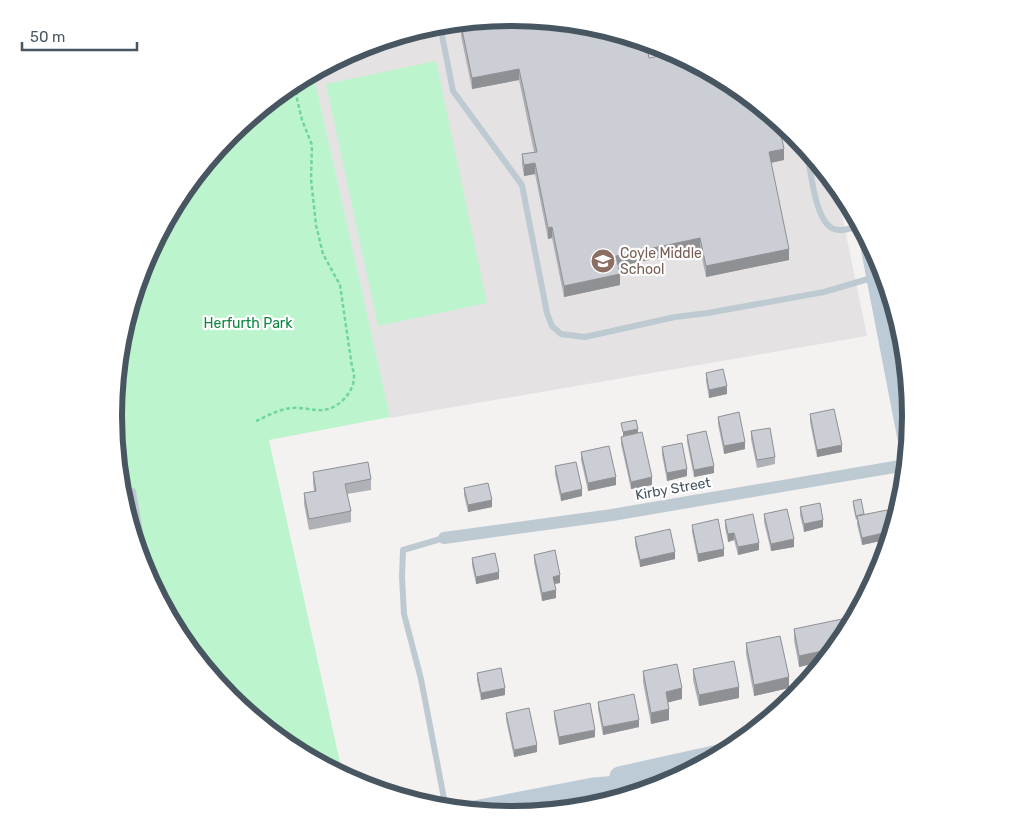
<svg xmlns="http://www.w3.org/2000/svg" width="1024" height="833" font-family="Rubik,sans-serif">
	<rect width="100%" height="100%" fill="#f4f1f1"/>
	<path fill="#e5e2e3" d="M512 18 590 25 665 48 734 85 794 135 836 186 867 336 390 418 313 72 360 48 434 25Z"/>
	<path fill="#bcf4ce" d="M436 61 487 303 378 326 326 84Z
		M313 72 390 417 269 440 343 776C325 767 305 759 289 747 255 723 227 695 201 663 194 655 185 646 179 636 153 592 133 546 121 496 118 482 118 467 117 452 102 303 179 144 313 72Z"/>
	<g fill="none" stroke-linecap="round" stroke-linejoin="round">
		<path stroke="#71d69c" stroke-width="2.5" stroke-dasharray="4 2.5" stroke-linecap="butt" d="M256 421C267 416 279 409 292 408 303 407 314 411 324 410 343 407 360 385 352 367L340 285 323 254 316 225 311 179 312 145 302 120 297 99 296 82
			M422 804 435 801"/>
		<path stroke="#becad2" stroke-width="6" d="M440 25 453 91 522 185 547 313 552 326 561 334 585 337 675 317 708 313 824 292 875 277
			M807 149C810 168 815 223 834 229 842 232 852 228 861 226
			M889 338 902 335
			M120 487 133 491 140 532
			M444 538 403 550 402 577 404 614 421 679 446 809
			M525 801 528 814"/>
		<path stroke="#becad2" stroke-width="12" d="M444 538 612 515 906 465"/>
		<path stroke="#bdcbd6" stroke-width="19" d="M869 242 908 444
			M619 776 727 752
			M469 811 593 787 672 781"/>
	</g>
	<path fill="#afb1b6" d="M461 25 649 43V52L648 53 649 58 762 116 784 160 771 163 789 260 706 277 700 249 618 266 620 285 564 297 552 238 548 239 535 174 524 176 522 165V154L534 152 519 80 472 89 461 36Z
		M706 373 727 394 709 398 706 381Z
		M810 414 842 452 817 457 810 422Z
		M718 417 745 449 724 454 718 424Z
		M751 431 775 457V464L757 468 751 439Z
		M687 435 714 473 694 477 687 442Z
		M621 437 652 485 631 489 621 444Z
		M662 447 687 476 667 481 662 455Z
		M581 452 616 485 588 491 581 460Z
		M555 466 582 496 561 501 555 474Z
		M313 472 371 479V490L347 494 351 511V522L309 530 304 504V493L314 491 313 483Z
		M464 488 492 507 468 512 464 495Z
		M853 501 864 515 892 532 890 539 862 545 857 524V519L856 520 853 505Z
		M800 507 823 527 804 532 800 515Z
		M764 514 794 547 771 551 764 522Z
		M725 520 759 550 738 555 734 540 728 542 725 528Z
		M692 525 724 556 698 562 692 532Z
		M635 537 675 559 640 567 635 544Z
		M534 555 560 583 555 584 556 598 542 601 534 562Z
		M472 558 499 579 476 584 472 565Z
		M877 562 881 569 878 575 877 570Z
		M794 629 844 638 825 661 799 667 794 640Z
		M746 643 789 688 754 696 746 654Z
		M693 669 739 698 699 706 693 680Z
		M643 671 682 699 668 702 669 720 651 724 643 682Z
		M477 673 505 695 481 700 477 680Z
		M598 702 639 727 603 735 598 709Z
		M554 711 595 737 559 745 554 718Z
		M506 713 537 752 514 757 506 720Z"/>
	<path fill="#8e9094" d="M646 42 649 43V52L646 53Z
		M519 69V80L472 89V78Z
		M784 149V160L769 163V152Z
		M535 163V174L524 176V165Z
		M552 227V238L548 239V228Z
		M700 238V249L616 267V256Z
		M789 249V260L706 277V266Z
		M620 274V285L564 297V286Z
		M727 386V394L709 398V390Z
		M638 429V433L623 436V432Z
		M745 442V449L724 454V446Z
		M842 445V452L817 457V450Z
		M714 466V473L694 477V470Z
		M687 469V476L667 481V473Z
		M616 477V485L588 491V483Z
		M652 477V485L631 489V482Z
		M582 489V496L561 501V494Z
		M492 500V507L468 512V505Z
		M823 520V527L804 532V524Z
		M892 531 890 539 862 545V538Z
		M734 533V540L728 542V534Z
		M794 539V547L771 551V544Z
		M759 543V550L738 555V547Z
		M724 549V556L698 562V554Z
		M675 552V559L640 567V560Z
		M499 572V579L476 584V577Z
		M560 575V583L553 584V577Z
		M556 590V598L542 601V593Z
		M836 648 825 661 799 667V656Z
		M789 677V688L754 696V685Z
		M739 687V698L699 706V695Z
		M505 688V695L481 700V693Z
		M682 688V699L666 703V692Z
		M669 709V720L651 724V713Z
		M639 720V727L603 735V727Z
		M595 730V737L559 745V737Z
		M537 745V752L514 757V750Z"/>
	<path fill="#cbced4" stroke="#8e9094" d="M512 18 590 25 646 42 649 58 674 53 734 85 760 106 762 116 769 114 778 121 784 149 769 152 789 249 706 266 700 238 616 256 620 274 564 286 552 227 548 228 535 163 524 165 522 154 537 152 519 69 472 78 461 25 487 20Z
		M723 369 727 386 709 390 706 373Z
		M834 409 842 445 817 450 810 414Z
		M739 412 745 442 724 446 718 417Z
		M636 420 638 429 623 432 621 423Z
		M770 428 775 457 757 460 751 431Z
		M706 431 714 466 694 470 687 435Z
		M642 432 652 477 631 482 621 437Z
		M682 443 687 469 667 473 662 447Z
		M609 446 616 477 588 483 581 452Z
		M368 462 371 479 345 484 351 511 309 519 304 493 316 491 313 472Z
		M576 462 582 489 561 494 555 466Z
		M488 483 492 500 468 505 464 488Z
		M861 499 864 514 856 516 853 501Z
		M820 503 823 520 804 524 800 507Z
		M787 509 794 539 771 544 764 514Z
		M887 510 892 531 862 538 857 516Z
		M753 514 759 543 738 547 734 533 728 534 725 520Z
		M718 519 724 549 698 554 692 525Z
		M670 529 675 552 640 560 635 537Z
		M555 550 560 575 553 577 556 590 542 593 534 555Z
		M495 553 499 572 476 577 472 558Z
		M883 561 881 569 879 573 877 562Z
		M842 619 845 636 836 648 799 656 794 629Z
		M780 636 789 677 754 685 746 643Z
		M734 661 739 687 699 695 693 669Z
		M677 664 682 688 666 692 669 709 651 713 643 671Z
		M501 668 505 688 481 693 477 673Z
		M634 694 639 720 603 727 598 702Z
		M590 703 595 730 559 737 554 711Z
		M529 708 537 745 514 750 506 713Z"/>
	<defs>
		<symbol id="school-disc" viewBox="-11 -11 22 22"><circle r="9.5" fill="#8d6e63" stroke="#fff"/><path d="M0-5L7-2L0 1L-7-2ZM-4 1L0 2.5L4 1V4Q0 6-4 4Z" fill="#fff"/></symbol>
	</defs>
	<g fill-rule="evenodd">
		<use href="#school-disc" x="589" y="247" width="28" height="28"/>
	</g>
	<g text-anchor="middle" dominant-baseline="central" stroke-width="4.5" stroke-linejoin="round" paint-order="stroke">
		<g font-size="14" fill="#785e54" stroke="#fff" text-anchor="start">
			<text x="620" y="253">Coyle Middle<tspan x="620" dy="16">School</tspan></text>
		</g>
		<g font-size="14" fill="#0e8540" stroke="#fff">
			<text x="248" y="323">Herfurth Park</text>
		</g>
		<g font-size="14" fill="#475661" stroke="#fff">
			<text transform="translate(673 489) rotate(-10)">Kirby Street</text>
		</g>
	</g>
	<path d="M0 0H1024V833H0ZM122 416a390 390 0 1 1 780 0a390 390 0 1 1-780 0Z" fill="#fff" fill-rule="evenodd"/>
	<path fill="none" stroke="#475661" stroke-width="6" d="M122 416a390 390 0 1 1 780 0a390 390 0 1 1-780 0Z"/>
	<path d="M22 42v8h115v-8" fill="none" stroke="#475661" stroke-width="2.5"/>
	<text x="30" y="42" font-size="15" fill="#475661" stroke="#ffffff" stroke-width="4" paint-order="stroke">50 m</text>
</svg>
